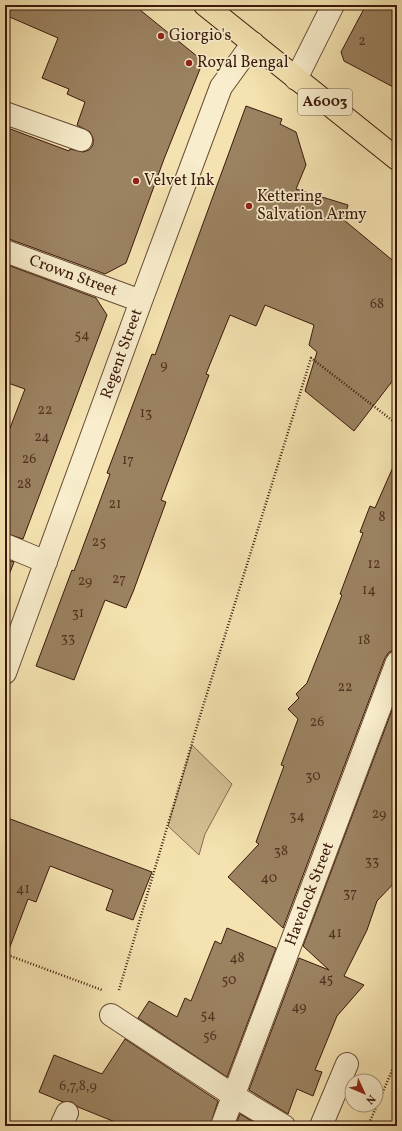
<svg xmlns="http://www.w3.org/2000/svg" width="402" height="1131" font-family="Vollkorn,serif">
	<rect width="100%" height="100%" fill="#f4e3b0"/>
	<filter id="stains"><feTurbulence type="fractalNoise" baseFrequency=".005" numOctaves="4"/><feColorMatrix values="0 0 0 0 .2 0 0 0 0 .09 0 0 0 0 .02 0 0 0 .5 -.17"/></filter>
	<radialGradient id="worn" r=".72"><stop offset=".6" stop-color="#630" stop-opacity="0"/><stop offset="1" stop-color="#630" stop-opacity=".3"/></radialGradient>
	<path fill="#d4c094" stroke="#876c50" d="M192 745 232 784 205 834 199 855 168 826Z"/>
	<path fill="#9b8261" stroke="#3a180c" d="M5 5H134L198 57 200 69 164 159 126 263 105 274 9 239H5V127L69 151 70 149 83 152 89 150 93 145V138L90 132 77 125 85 102 67 94 69 89 42 78 58 38 5 15Z
		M366 5H397V89L344 61 341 52Z
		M246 106 282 119 280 124 296 132 306 165 296 189 348 205 344 220 397 264V375L354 431 305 391 317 352 309 345 314 325 265 305 256 326 230 315 206 374 209 375 161 500 166 502 133 592 126 608 105 600 74 680 36 666 72 570 74 571 110 474 107 473 152 354 155 355Z
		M5 264 96 298 107 315 23 539 5 533V441L25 389 5 382Z
		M397 458V650L389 652 385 658 283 928 228 877 259 844 256 842 284 766 281 765 298 719 288 709 299 698 296 694 307 683 342 595 340 594 363 533 360 532 370 506 375 508Z
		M5 559 14 562 7 580H5Z
		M397 697V880L377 901 367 930 344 976 364 985 337 1016 315 1070 322 1072 313 1096 297 1089 288 1114 249 1090 299 958 329 970 303 946Z
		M5 817 152 872 133 920 106 910 113 890 50 866 36 902 28 899 8 952H5Z
		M227 928 276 948 227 1077 138 1018 149 1001 177 1017 185 998 191 1001 215 941 221 944Z
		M125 1039 218 1101 210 1126H125L78 1107 72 1102H63L39 1092 54 1055 102 1074Z
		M240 1114 260 1126H235Z"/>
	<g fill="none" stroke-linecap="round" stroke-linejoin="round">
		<defs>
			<path id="minor" d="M296 79 333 5
				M5 113 81 140
				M5 251 141 301
				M5 545 46 562
				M5 673 141 301 221 87 253 43
				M111 1015 234 1096 284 1126
				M61 1126 67 1113
				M222 1126 397 662
				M321 1126 347 1064"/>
			<path id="major" d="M205 5 397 159"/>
		</defs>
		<use href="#minor" stroke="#684b35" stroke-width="24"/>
		<use href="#major" stroke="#3a180c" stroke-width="24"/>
		<path stroke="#3a180c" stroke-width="2.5" stroke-dasharray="1 2" stroke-linecap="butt" d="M5 954 102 990
			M119 990 200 716 311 358 397 424
			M368 1126 397 1059"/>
		<use href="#minor" stroke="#f8edcc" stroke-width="22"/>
		<use href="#major" stroke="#f4e3b0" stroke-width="22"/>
	</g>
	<g fill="#8f2418" stroke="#f8edcc" stroke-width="1.5">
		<circle cx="161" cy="36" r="4"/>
		<circle cx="189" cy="63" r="4"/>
		<circle cx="136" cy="181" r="4"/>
		<circle cx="249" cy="206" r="4"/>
	</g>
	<g text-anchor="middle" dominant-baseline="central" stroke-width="3.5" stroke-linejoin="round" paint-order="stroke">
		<g font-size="14" fill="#523221">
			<text x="362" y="41">2</text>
			<text x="377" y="304">68</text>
			<text x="82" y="335">54</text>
			<text x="164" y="365">9</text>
			<text x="45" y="410">22</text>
			<text x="146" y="413">13</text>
			<text x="42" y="437">24</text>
			<text x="29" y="459">26</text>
			<text x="128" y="460">17</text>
			<text x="24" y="484">28</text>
			<text x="115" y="504">21</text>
			<text x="382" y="517">8</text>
			<text x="99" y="542">25</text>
			<text x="374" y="564">12</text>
			<text x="119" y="579">27</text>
			<text x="85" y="581">29</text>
			<text x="369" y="590">14</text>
			<text x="78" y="613">31</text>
			<text x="68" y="638">33</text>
			<text x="364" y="640">18</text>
			<text x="345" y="687">22</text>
			<text x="317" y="722">26</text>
			<text x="313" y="776">30</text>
			<text x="379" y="814">29</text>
			<text x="297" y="816">34</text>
			<text x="281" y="851">38</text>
			<text x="372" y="861">33</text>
			<text x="269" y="878">40</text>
			<text x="23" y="889">41</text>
			<text x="350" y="893">37</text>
			<text x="335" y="933">41</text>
			<text x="237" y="958">48</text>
			<text x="326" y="979">45</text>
			<text x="229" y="980">50</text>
			<text x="299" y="1007">49</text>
			<text x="208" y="1015">54</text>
			<text x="210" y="1036">56</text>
			<text x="78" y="1086">6,7,8,9</text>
		</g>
		<rect fill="#f8edcc" stroke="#735846" stroke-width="1" x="298" y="89" width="54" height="26" rx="3"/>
		<g font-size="15" font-weight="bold" fill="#3a180c">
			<text x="325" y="102">A6003</text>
		</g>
		<g font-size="16" fill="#3a180c" stroke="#f8edcc" text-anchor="start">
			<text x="169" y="36">Giorgio's</text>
			<text x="197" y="63">Royal Bengal</text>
			<text x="144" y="181">Velvet Ink</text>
			<text x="257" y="197">Kettering<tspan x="257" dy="18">Salvation Army</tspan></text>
		</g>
		<g font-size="16" fill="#3a180c" stroke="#f8edcc">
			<text transform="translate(73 276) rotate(20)">Crown Street</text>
			<text transform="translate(122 354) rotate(-70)">Regent Street</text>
			<text transform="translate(310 894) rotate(-69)">Havelock Street</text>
		</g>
	</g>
	<rect width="402" height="1131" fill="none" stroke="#f4e3b0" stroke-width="20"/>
	<rect x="6" y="6" width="390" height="1119" fill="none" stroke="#3a180c" stroke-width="2"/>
	<rect x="10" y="10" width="382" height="1111" fill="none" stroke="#3a180c"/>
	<g transform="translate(364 1093) rotate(134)"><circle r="19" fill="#f8edcc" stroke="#ac987f"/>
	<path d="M0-3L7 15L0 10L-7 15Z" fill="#8f2418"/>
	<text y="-6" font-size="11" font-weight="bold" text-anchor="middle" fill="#3a180c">N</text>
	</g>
	<rect width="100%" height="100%" filter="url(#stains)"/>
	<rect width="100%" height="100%" fill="url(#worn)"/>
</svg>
